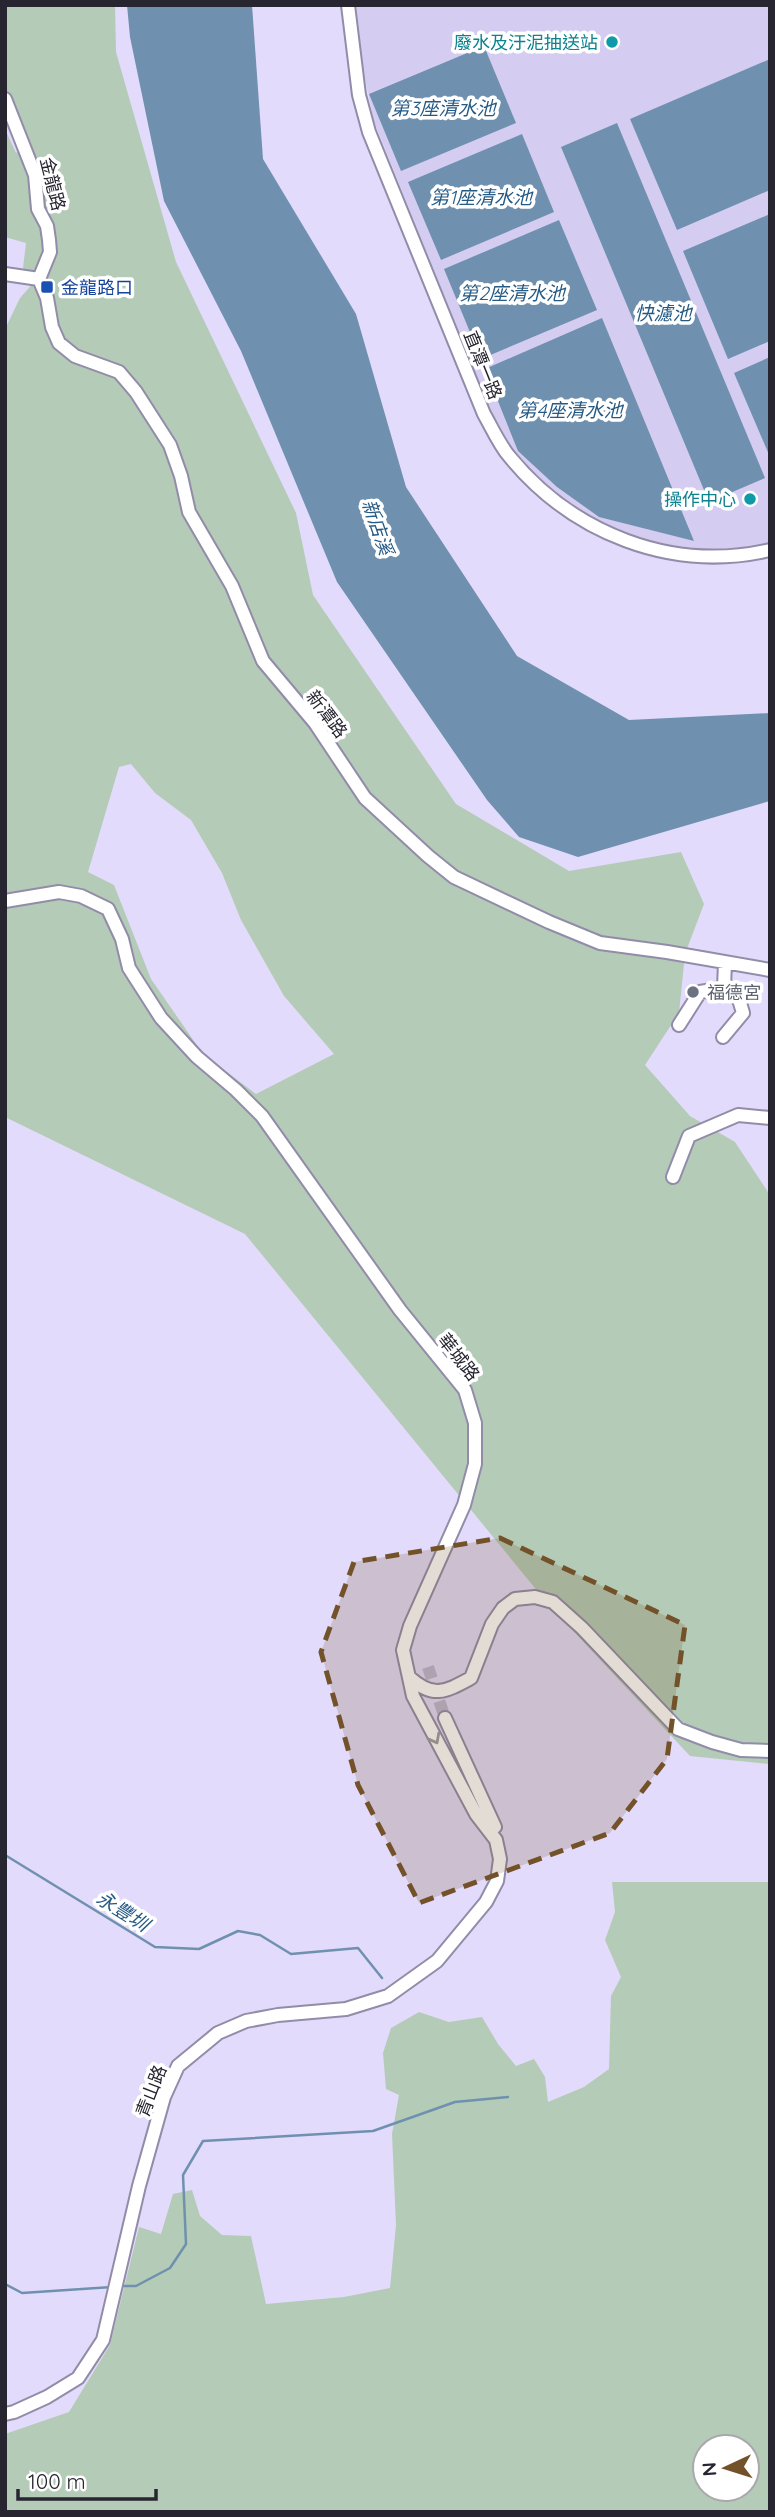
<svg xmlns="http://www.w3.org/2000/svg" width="775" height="2517" font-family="Quicksand,'Noto Sans TC',sans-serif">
	<rect width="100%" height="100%" fill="#e3dbfb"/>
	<path fill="#d5ccf1" d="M354 5H770V544L724 551 689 549 649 540 600 523 558 495 523 462 507 441 491 413 374 121 363 68Z"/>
	<path fill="#b4cbb7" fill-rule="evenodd" d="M5 5H115L116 52 176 262 296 513 313 595 456 804 569 871 681 852 704 904 685 954 679 1013 645 1065 690 1116 735 1142 770 1195V1764L690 1756 548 1604 245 1234 5 1117V329L20 298 49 265 32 276 23 268 26 243 5 237V129L16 153 20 149 5 110ZM131 764 155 793 191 820 222 873 241 920 284 996 334 1054 256 1094 203 1054 151 979 114 885 88 872 119 767Z
		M612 1882H770V2512H5V2434L69 2412 110 2345 139 2227 161 2234 173 2194 192 2190 200 2216 222 2235 251 2236 266 2304 344 2297 390 2288 396 2225 392 2134 399 2095 386 2089 383 2053 391 2028 419 2012 449 2022 482 2017 498 2044 516 2066 534 2059 545 2077 548 2102 584 2087 609 2069 611 1996 621 1977 605 1940 615 1912ZM705 2447H747V2489H705Z"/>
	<path fill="#6f91af" d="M127 5H252L263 159 356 314 406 487 517 656 629 720 770 713V801L578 857 519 837 487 800 337 582 241 351 164 201 130 37Z
		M484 46 516 123 401 171 369 94Z
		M770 59V190L677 230 630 119Z
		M617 123 765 478 709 502 561 147Z
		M522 134 554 212 441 260 408 182Z
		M770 214V341L728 359 683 251Z
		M559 220 597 310 481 359 444 269Z
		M602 318 694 541 599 517 557 487 518 451 485 369Z
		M770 357V457L734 373Z"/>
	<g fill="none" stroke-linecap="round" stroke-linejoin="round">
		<path stroke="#6f91af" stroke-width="2.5" d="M5 1855 155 1947 199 1949 238 1931 260 1935 291 1954 358 1948 382 1978
			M5 2284 22 2293 112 2287
			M122 2286H136L170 2268 186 2244 183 2175 203 2141 373 2131 455 2102 508 2097"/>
		<path stroke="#bdb7d2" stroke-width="12" stroke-dasharray="12 6" stroke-linecap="butt" d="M428 1667 445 1718"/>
		<defs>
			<path id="minor" d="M348 5 359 95 369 132 484 414C492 428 499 444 509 456 572 533 671 573 770 550
				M5 99 35 175 38 209 47 226 49 240 50 252 39 279
				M5 274 39 279
				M39 279 47 298 52 327 59 343 75 356 119 372 136 392 170 445 181 476 189 512 232 586 263 661 315 723 365 798 428 856 454 877 549 922 600 943 667 952 770 970
				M5 901 59 892 81 896 108 909 122 939 129 968 161 1018 197 1057 236 1090 262 1116 400 1310 465 1390 475 1423V1464L464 1505 410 1626 403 1650 413 1696 476 1814 496 1840 500 1859 497 1881 486 1902 437 1961 388 1996 346 2009 278 2015 246 2021 218 2033 178 2066 164 2097 139 2186 103 2340 78 2378 47 2397 14 2412 5 2414
				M679 1025 700 992 724 988
				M723 1037 743 1013 738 996 724 988 725 962
				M673 1177 689 1136 738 1115 770 1118
				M409 1677C433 1699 445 1692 471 1678L492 1624 503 1608 515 1599 535 1597 553 1602 582 1628 678 1729 712 1742 741 1750 770 1751
				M445 1718 495 1827"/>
		</defs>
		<use href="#minor" stroke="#928ca9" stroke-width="16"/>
		<use href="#minor" stroke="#fff" stroke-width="12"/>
	</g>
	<defs><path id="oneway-chevron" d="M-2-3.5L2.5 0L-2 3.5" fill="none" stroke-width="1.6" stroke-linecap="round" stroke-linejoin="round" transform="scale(1.75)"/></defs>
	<use stroke="#9e9da2" href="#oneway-chevron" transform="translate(435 1739) rotate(62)"/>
	<path fill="#735129" fill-opacity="0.2" stroke="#735129" stroke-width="5" stroke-dasharray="14 9" stroke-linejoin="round" d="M500 1538 685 1625 667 1759 610 1833 419 1903 358 1785 321 1652 354 1562Z"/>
	<g fill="#0f9aa8" stroke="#fff" stroke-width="2.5">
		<circle cx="612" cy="42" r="7"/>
		<circle cx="750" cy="499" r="7"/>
	</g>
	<rect fill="#1a4fb4" stroke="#fff" stroke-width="2.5" x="40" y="280" width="14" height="14" rx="3.5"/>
	<circle fill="#6b7280" stroke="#fff" stroke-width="2.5" cx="693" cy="992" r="7"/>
	<g text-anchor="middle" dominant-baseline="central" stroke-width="7" stroke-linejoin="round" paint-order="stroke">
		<g font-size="18" fill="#0d838f" stroke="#fff" text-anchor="end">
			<text x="598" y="42">廢水及汙泥抽送站</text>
			<text x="736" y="499">操作中心</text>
		</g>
		<g font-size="18" fill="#272530" stroke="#fff">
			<text transform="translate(53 184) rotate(76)">金龍路</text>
			<text transform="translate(483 365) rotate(68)">直潭一路</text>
			<text transform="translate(327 714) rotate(53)">新潭路</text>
			<text transform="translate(459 1357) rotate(52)">華城路</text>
			<text transform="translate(151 2091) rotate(-69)">青山路</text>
		</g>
		<g font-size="18" fill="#164399" stroke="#fff" text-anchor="start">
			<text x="61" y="287">金龍路口</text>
		</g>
		<g font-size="18" fill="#5b616d" stroke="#fff" text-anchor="start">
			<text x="707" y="992">福德宮</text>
		</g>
		<g font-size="19" font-style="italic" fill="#255a84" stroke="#fff">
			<text x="443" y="108">第3座清水池</text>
			<text x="481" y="197">第1座清水池</text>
			<text x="512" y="293">第2座清水池</text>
			<text x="663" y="313">快濾池</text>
			<text x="570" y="410">第4座清水池</text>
			<text transform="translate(378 527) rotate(71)">新店溪</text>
			<text transform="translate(123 1911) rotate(32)">永豐圳</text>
		</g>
	</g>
	<rect width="775" height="2517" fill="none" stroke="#272530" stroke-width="14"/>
	<g transform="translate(726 2468) rotate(266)"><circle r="33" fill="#ffffff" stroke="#a9a8ac" stroke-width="2"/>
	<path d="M0-5L12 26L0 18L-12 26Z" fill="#735129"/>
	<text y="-10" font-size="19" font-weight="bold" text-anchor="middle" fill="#272530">N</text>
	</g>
	<path d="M18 2489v10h138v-10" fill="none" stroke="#272530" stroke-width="3.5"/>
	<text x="28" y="2489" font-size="21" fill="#272530" stroke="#ffffff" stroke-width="5" paint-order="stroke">100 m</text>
</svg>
